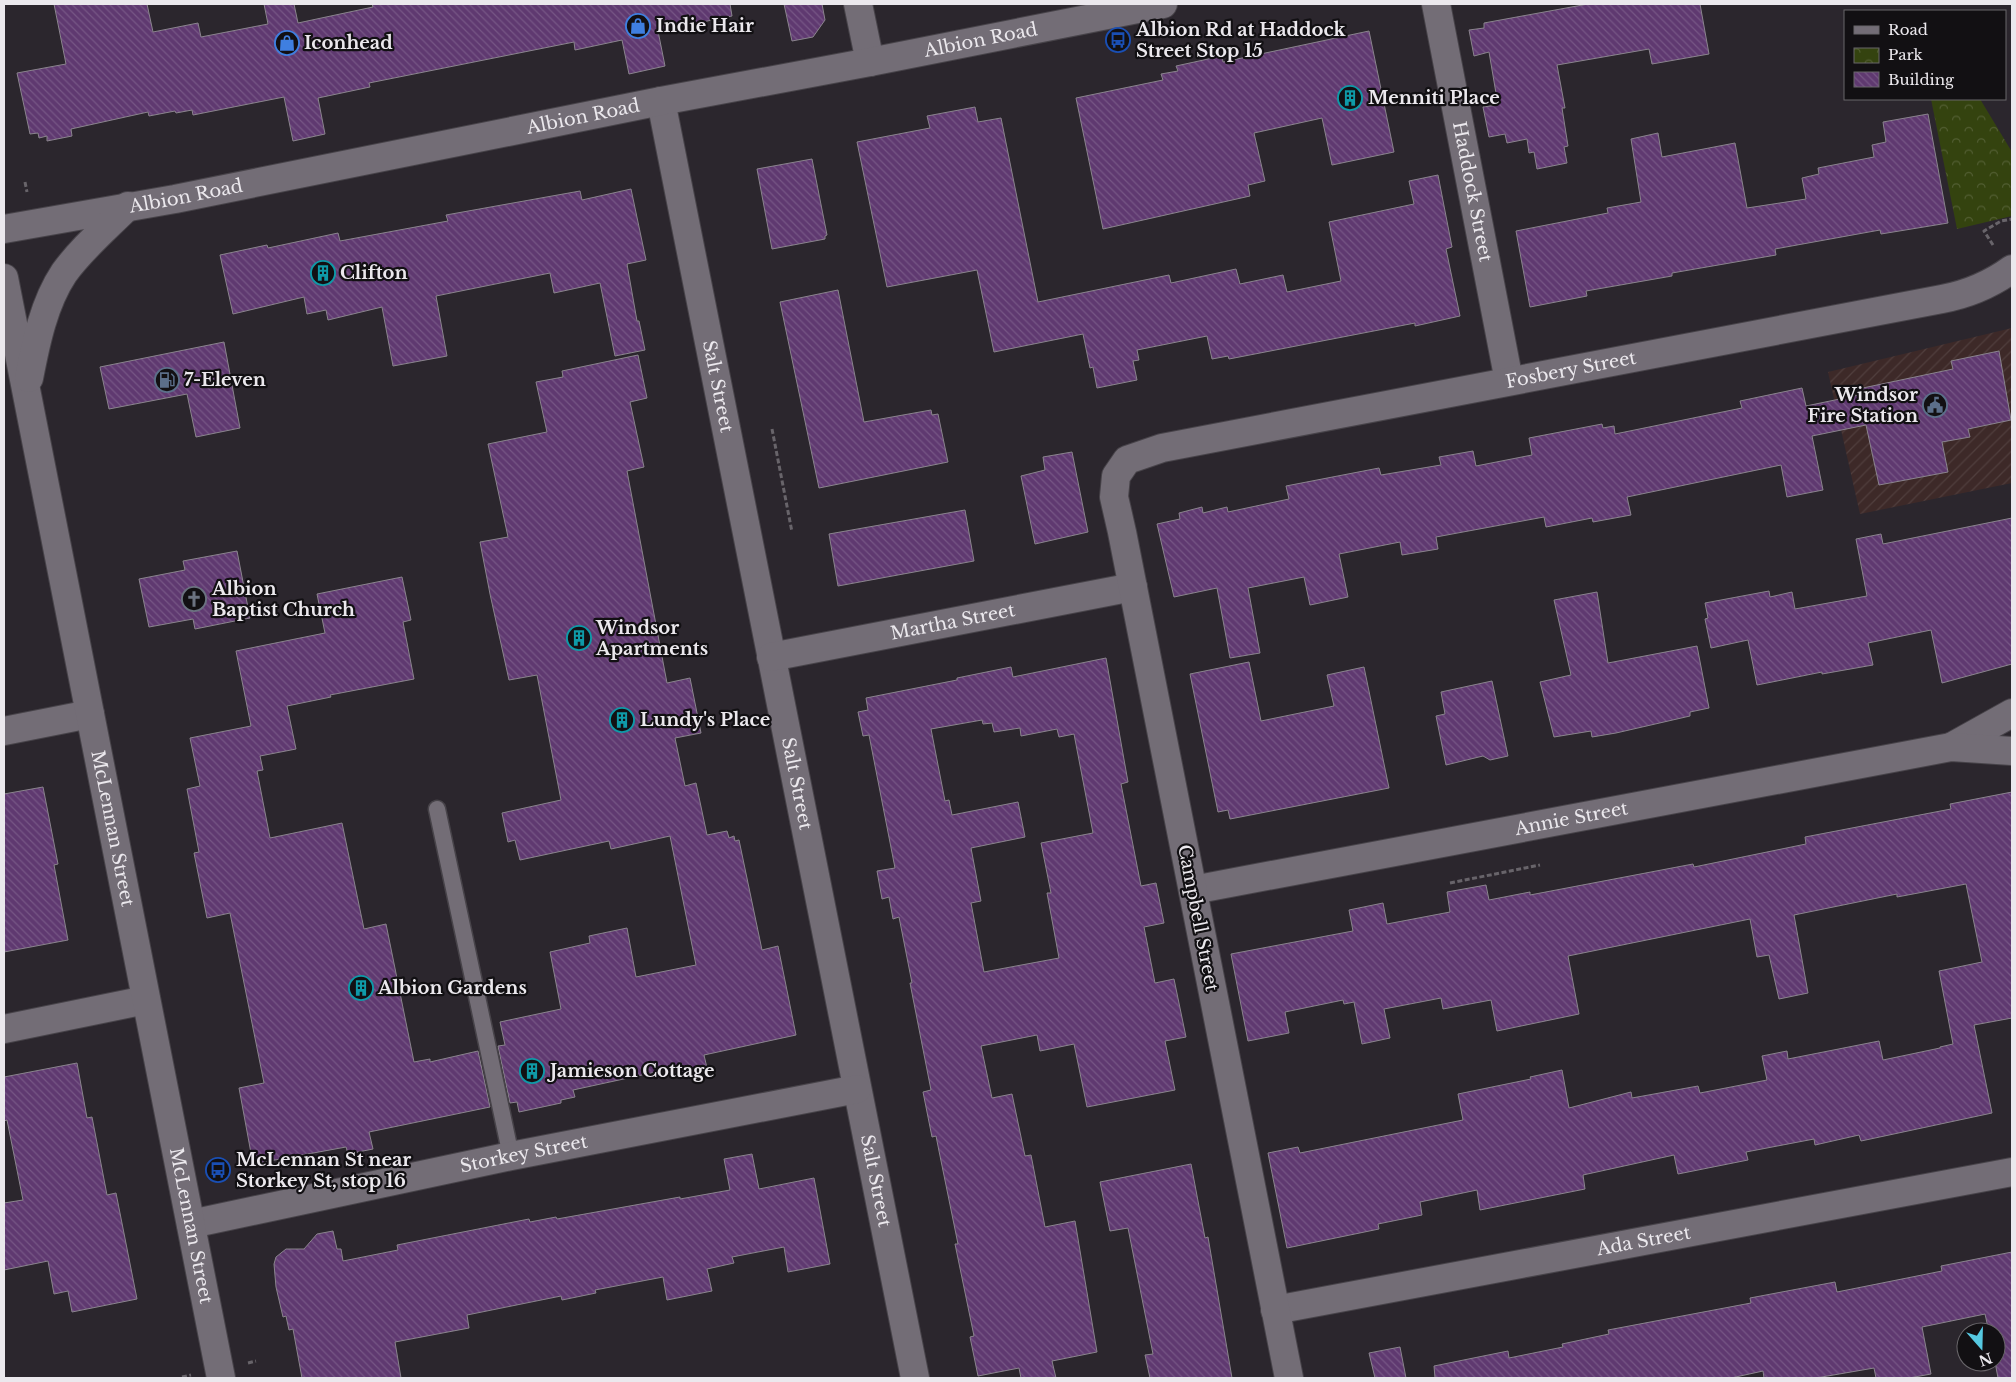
<svg xmlns="http://www.w3.org/2000/svg" width="2016" height="1382" font-family="'Libre Baskerville',serif">
	<defs>
		<pattern id="industrial-furrows" width="10" height="10" patternUnits="userSpaceOnUse" patternTransform="scale(1.25)"><rect width="10" height="10" fill="#3d2928"/><path d="M-1 1l2-2M0 10L10 0M9 11l2-2" fill="none" stroke="#503e3d"/></pattern>
		<pattern id="park-crowns" width="20" height="18" patternUnits="userSpaceOnUse" patternTransform="scale(1.25)"><rect width="20" height="18" fill="#34430f"/><path d="M2 6a3 3 0 1 1 6 0M12 15a3 3 0 1 1 6 0" fill="none" stroke="#525e32"/></pattern>
		<pattern id="building-back-hatch" width="6" height="6" patternUnits="userSpaceOnUse" patternTransform="scale(1.25)"><rect width="6" height="6" fill="#5f3970"/><path d="M-1 5l2 2M0 0l6 6M5-1l2 2" fill="none" stroke="#765685"/></pattern>
	</defs>
	<rect width="100%" height="100%" fill="#2b262d"/>
	<path fill="url(#industrial-furrows)" d="M2012 328V483L1860 514 1828 372Z"/>
	<path fill="url(#park-crowns)" d="M1931 99H1980L2012 152V216L1957 229Z"/>
	<path fill="url(#building-back-hatch)" stroke="#8a848d" fill-rule="evenodd" d="M54 4H147L153 32 198 23 201 37 268 24 264 4H294L298 23 373 7 372 4H730L732 16 658 31 665 66 629 74 622 40 575 50 574 42 369 83 370 87 318 98 325 134 293 141 284 97 193 115 192 110 176 113 175 111 149 116 148 112 71 129 72 136 47 141V136L39 138 38 133 30 134 17 73 66 64Z
		M784 4H822L825 20 813 37 792 41Z
		M1588 4H1700L1709 54 1652 64 1649 49 1557 65 1565 108H1562L1568 146 1564 147 1567 163 1537 169 1534 152 1529 153 1527 139 1507 143 1505 134 1489 137 1483 107 1498 105 1489 52 1474 56 1469 30 1484 28V23Z
		M1369 31 1394 152 1332 165 1322 118 1254 133 1265 181 1248 185 1250 196 1103 229 1076 98 1163 80 1161 74 1178 71 1176 66 1222 56 1223 62Z
		M975 107 978 122 1001 118 1038 302 1169 275 1171 283 1236 269 1240 284 1283 275 1287 292 1341 281 1329 222 1414 204 1409 181 1438 175 1452 247 1446 249 1460 316 1415 326V323L1229 359 1228 356 1212 359 1207 336 1137 350 1139 360 1133 361 1137 380 1097 388 1093 367 1090 368 1083 334 994 352 977 270 887 287 857 142 930 128 927 116Z
		M1928 114 1948 223 1881 234 1880 230 1775 249 1776 255 1672 273V276L1586 291 1587 296 1530 307 1516 231 1608 213 1607 208 1641 202 1631 139 1658 133 1662 157 1735 143 1747 208 1806 199 1802 178 1819 174 1818 168 1874 157 1872 145 1886 142 1883 122Z
		M812 159 827 235 825 236V239L772 249 757 169Z
		M631 189 646 260 627 264 637 321H639L645 350 615 356 600 283 554 293 550 273 436 296 447 356 393 366 382 307 328 320 326 310 307 314 304 297 233 314 220 255 267 245 268 248 338 233 340 241 448 221 446 215 580 191 582 200Z
		M838 290 864 422 931 410 932 415 938 414 948 462 819 488 780 302Z
		M224 342 240 428 196 437 187 394 109 409 100 367Z
		M1999 351 2011 420 1968 429 1970 437 1942 442 1948 472 1879 485 1866 425 1812 436 1823 490 1787 497 1781 465 1627 497 1631 515 1593 522 1592 518 1546 527 1544 517 1436 537 1438 549 1402 555 1400 542 1339 554 1348 597 1310 605 1304 577 1248 588 1260 653 1230 658 1217 588 1174 597 1157 524 1180 519 1179 513 1202 507 1203 513 1227 507 1228 512 1289 499 1286 486 1379 468 1381 475 1441 465 1439 457 1473 451 1476 466 1532 455 1529 438 1602 424 1603 428 1614 426 1615 434 1742 408 1740 401 1802 388 1806 406 1859 395 1858 389 1953 369 1951 361Z
		M638 355 647 398 630 402 644 467 627 471 667 683 690 678 701 733 675 738 685 786 696 783 707 835 727 831 729 838 734 836 735 841 739 840 762 950 778 946 796 1035 704 1055 707 1068 666 1077 665 1070 573 1090 575 1097 561 1100V1103L519 1112 517 1102 510 1103 498 1046 505 1045 500 1022 561 1009 550 952 590 943 589 936 627 928 636 977 696 965 670 836 611 849 609 841 520 860 515 840 508 842 502 813 561 800 537 675 509 680 490 594 480 542 508 537 488 444 547 432 536 382 563 377 562 371Z
		M1072 452 1088 532 1035 544 1021 476 1045 470 1043 457Z
		M965 510 974 561 838 586 829 534Z
		M2012 518V664L1942 683 1931 630 1868 643 1873 665 1822 674V672L1757 685 1748 640 1711 648 1705 619 1708 618 1705 603 1769 591 1770 597 1792 592 1795 609 1867 596 1856 539 1881 534 1883 544Z
		M237 551 250 618 195 629 193 619 149 627 139 579 185 570 183 561Z
		M402 577 411 620 403 622 414 679 330 695 331 697 287 706 296 749 260 756 263 770 257 771 270 838 342 823 364 929 386 924 414 1062 430 1059V1062L478 1051 490 1107 369 1132 373 1149 348 1154 346 1147 253 1164 239 1088 264 1083 230 913 207 918 194 853 199 852 187 789 200 786 190 738 251 726 236 651 325 633 317 594Z
		M1597 592 1608 663 1697 646 1709 708 1690 712V716L1616 733 1592 737 1591 731 1554 737 1540 682 1571 675 1554 600Z
		M1106 658 1128 782 1121 784 1141 886 1156 883 1164 923 1144 927 1155 983 1174 979 1186 1037 1165 1041 1175 1090 1087 1107 1074 1044 1040 1051 1037 1035 981 1046 992 1098 1012 1094 1025 1156 1031 1155 1045 1227 1075 1221 1097 1352 1052 1361 1056 1378H1021L1019 1368 978 1376 970 1337 974 1336 955 1244H958L939 1151 936 1136 932 1137 923 1092 931 1090 910 983H912L899 917 893 919 889 897 882 899 877 871 895 868 869 735 863 736 858 712 868 710 866 698 957 680V678L1011 667 1013 677ZM982 720 983 724 992 723 994 732 1020 728 1021 736 1057 729 1059 737 1074 734 1093 833 1041 843 1051 893H1047L1059 958 984 972 971 903 981 901 971 848 1025 837 1018 802 952 815 949 800 945 801 931 729Z
		M1249 662 1261 721 1334 706 1327 675 1364 667 1389 788 1230 819 1228 810 1218 812 1190 674Z
		M1492 681 1508 756 1490 760 1483 756 1446 765 1436 716 1445 714 1441 692Z
		M43 787 58 864 54 865 68 940 4 952V794Z
		M2012 792V1018L1974 1025 1992 1113 1861 1141 1859 1135 1815 1145 1814 1139 1746 1152 1748 1160 1678 1174 1674 1155 1583 1175 1585 1189 1480 1210 1477 1190 1420 1202 1422 1215 1378 1224 1379 1229 1287 1248 1268 1153 1298 1147 1300 1153 1463 1120 1458 1094 1531 1079 1530 1077 1562 1070 1569 1108 1631 1092 1632 1098 1698 1086 1700 1093 1767 1080 1762 1056 1787 1051 1788 1059 1879 1041 1883 1060 1940 1048V1047L1953 1044 1939 971 1982 962 1966 884 1897 897V894L1794 915 1808 993 1779 999 1769 955 1757 957 1750 919 1568 956 1579 1014 1497 1031 1491 1000 1443 1009 1441 998 1384 1009 1390 1038 1362 1044 1354 1002 1344 1004 1343 1000 1285 1012 1289 1033 1248 1041 1231 954 1353 931 1349 910 1383 903 1387 924 1450 912 1447 892 1486 885 1489 900 1530 892V895L1693 864 1694 867 1806 844 1805 837 1951 809 1950 804Z
		M77 1063 87 1118 92 1117 107 1195 116 1193 137 1299 72 1312 68 1291 54 1294 48 1261 4 1270V1203L23 1200 7 1120 4 1121V1077Z
		M752 1154 759 1189 814 1178 830 1264 788 1272 784 1247 732 1257 734 1263 707 1269 712 1291 667 1300 663 1277 595 1290 596 1293 562 1300 561 1296 467 1315 469 1328 395 1342 401 1378H302L293 1329 289 1330 286 1316 283 1317 276 1287 274 1264 276 1257 286 1249H304L317 1234 333 1231 337 1249H341L343 1261 398 1250 397 1245 529 1219 530 1222 556 1217 557 1219 680 1197V1199L730 1190 724 1159Z
		M1191 1164 1205 1238 1208 1237 1232 1378H1150L1145 1355 1153 1354 1128 1228 1110 1231 1100 1182Z
		M2012 1252V1378H1998L1995 1362 1996 1332H1989L1985 1314 1922 1327 1931 1374 1909 1378H1876L1874 1368 1816 1378H1764L1763 1371 1731 1378H1435L1434 1366 1508 1351 1509 1358 1563 1347 1562 1344 1609 1334 1608 1330 1751 1303 1750 1298 1835 1282 1837 1292 1942 1271 1941 1266Z
		M1400 1347 1406 1378H1375L1369 1353Z"/>
	<g fill="none" stroke-linecap="round" stroke-linejoin="round">
		<defs>
			<path id="lane" d="M437 809 511 1156"/>
			<g id="street">
				<path d="M858 4 870 62"/>
				<path id="s1" d="M1436 4 1509 381"/>
				<path id="s2" d="M661 101 915 1378"/>
				<path id="s3" d="M771 657 1133 587"/>
				<path d="M4 731 90 714"/>
				<path d="M1951 747 2012 713"/>
				<path id="s4" d="M1193 890 1951 747 2012 751"/>
				<path d="M4 1029 146 1000"/>
				<path id="s5" d="M191 1224 511 1156 857 1089"/>
				<path id="s6" d="M1275 1310 2012 1172"/>
				<path id="s7" d="M1289 1378 1122 532 1114 497 1116 476 1127 460 1162 448 1942 299C1969 294 1990 285 2012 269"/>
			</g>
			<g id="secondary">
				<path id="s8" d="M4 229 175 199 661 101 870 62 1163 4"/>
				<path id="s9" d="M4 278 221 1378"/>
				<path d="M29 378C36 342 44 303 64 273 82 248 106 228 128 206"/>
			</g>
		</defs>
		<use href="#lane" stroke="#474349" stroke-width="19"/>
		<use href="#street" stroke="#474349" stroke-width="30"/>
		<use href="#secondary" stroke="#474349" stroke-width="30"/>
		<path stroke="#68646a" stroke-width="3" stroke-dasharray="5 2.5" stroke-linecap="butt" d="M25 182 27 192
			M1993 245 1984 231 2001 221 2012 219
			M772 429 792 532
			M1450 883 1540 865
			M248 1363 256 1361
			M182 1377 191 1375"/>
		<use href="#lane" stroke="#736d76" stroke-width="16"/>
		<use href="#street" stroke="#736d76" stroke-width="28"/>
		<use href="#secondary" stroke="#736d76" stroke-width="28"/>
	</g>
	<defs>
		<symbol id="shop-ring" viewBox="-11 -11 22 22"><circle r="9.5" fill="#121013" stroke="#3f7fe0" stroke-width="1.5"/><path d="M-5-2.5h2.3a2.7 3.5 0 0 1 5.4 0H5L5.5 6h-11ZM-1.5-2.5h3a1.5 2.3 0 0 0-3 0Z" fill="#3f7fe0"/></symbol>
		<symbol id="bus-ring" viewBox="-11 -11 22 22"><circle r="9.5" fill="#121013" stroke="#1a4fb4" stroke-width="1.5"/><path d="M-5-6H5V4H4V6H2V4H-2V6H-4V4H-5ZM-3.5-4V0h7V-4ZM-3.5 1.2v1.5H-2V1.2ZM2 1.2v1.5H3.5V1.2Z" fill="#1a4fb4"/></symbol>
		<symbol id="building-ring" viewBox="-11 -11 22 22"><circle r="9.5" fill="#121013" stroke="#0f9aa8" stroke-width="1.5"/><path d="M-4-6H4V6H1V3H-1V6H-4ZM-2.5-4.3h1.7v1.8h-1.7ZM.8-4.3h1.7v1.8H.8ZM-2.5-1h1.7V.8h-1.7ZM.8-1h1.7V.8H.8Z" fill="#0f9aa8"/></symbol>
		<symbol id="fuel-ring" viewBox="-11 -11 22 22"><circle r="9.5" fill="#121013" stroke="#5c6f8a" stroke-width="1.5"/><path d="M-5.5-6h7V0h2V4h1.3V-2.5L3-4.5l.8-.8L6-3V5H2.5V1h-1V6h-7ZM-4.2-4.7v3.2H.2V-4.7Z" fill="#5c6f8a"/></symbol>
		<symbol id="civic-ring" viewBox="-11 -11 22 22"><circle r="9.5" fill="#121013" stroke="#5c6f8a" stroke-width="1.5"/><path d="M-.6-6.5H3V-4.5H.6V-3L4-1V1h2V6H-6V1h2V-1L-.6-3ZM-1.2 2.5V6h2.4V2.5Z" fill="#5c6f8a"/></symbol>
		<symbol id="church-ring" viewBox="-11 -11 22 22"><circle r="9.5" fill="#121013" stroke="#6b7280" stroke-width="1.5"/><path d="M-1.2-6h2.4v3.5h3.3v2.4h-3.3V6h-2.4V-.1h-3.3v-2.4h3.3Z" fill="#6b7280"/></symbol>
	</defs>
	<g fill-rule="evenodd">
		<use href="#shop-ring" x="624" y="12" width="28" height="28"/>
		<use href="#bus-ring" x="1104" y="26" width="28" height="28"/>
		<use href="#shop-ring" x="273" y="29" width="28" height="28"/>
		<use href="#building-ring" x="1336" y="84" width="28" height="28"/>
		<use href="#building-ring" x="309" y="259" width="28" height="28"/>
		<use href="#fuel-ring" x="153" y="366" width="28" height="28"/>
		<use href="#civic-ring" x="1921" y="391" width="28" height="28"/>
		<use href="#church-ring" x="180" y="585" width="28" height="28"/>
		<use href="#building-ring" x="565" y="624" width="28" height="28"/>
		<use href="#building-ring" x="608" y="706" width="28" height="28"/>
		<use href="#building-ring" x="347" y="974" width="28" height="28"/>
		<use href="#building-ring" x="518" y="1057" width="28" height="28"/>
		<use href="#bus-ring" x="204" y="1156" width="28" height="28"/>
	</g>
	<g text-anchor="middle" dominant-baseline="central" stroke-width="4.5" stroke-linejoin="round" paint-order="stroke">
		<g font-size="18" font-weight="bold" fill="#ebe8ed" stroke="#121013" text-anchor="start">
			<text x="656" y="26">Indie Hair</text>
			<text x="1136" y="30">Albion Rd at Haddock<tspan x="1136" dy="21">Street Stop 15</tspan></text>
			<text x="304" y="43">Iconhead</text>
			<text x="1368" y="98">Menniti Place</text>
			<text x="340" y="273">Clifton</text>
			<text x="184" y="380">7-Eleven</text>
			<text x="1918" y="395" text-anchor="end">Windsor<tspan x="1918" dy="21">Fire Station</tspan></text>
			<text x="212" y="589">Albion<tspan x="212" dy="21">Baptist Church</tspan></text>
			<text x="596" y="628">Windsor<tspan x="596" dy="21">Apartments</tspan></text>
			<text x="640" y="720">Lundy's Place</text>
			<text x="378" y="988">Albion Gardens</text>
			<text x="550" y="1071">Jamieson Cottage</text>
			<text x="236" y="1160">McLennan St near<tspan x="236" dy="21">Storkey St, stop 16</tspan></text>
		</g>
		<g font-size="18" fill="#ebe8ed" stroke="#121013">
			<text stroke="none"><textPath href="#s8" startOffset="995">Albion Road</textPath></text>
			<text stroke="none"><textPath href="#s8" startOffset="590">Albion Road</textPath></text>
			<text stroke="none"><textPath href="#s1" startOffset="191">Haddock Street</textPath></text>
			<text stroke="none"><textPath href="#s8" startOffset="185">Albion Road</textPath></text>
			<text stroke="none"><textPath href="#s7" startOffset="1392">Fosbery Street</textPath></text>
			<text stroke="none"><textPath href="#s2" startOffset="291">Salt Street</textPath></text>
			<text stroke="none"><textPath href="#s3" startOffset="185">Martha Street</textPath></text>
			<text stroke="none"><textPath href="#s2" startOffset="696">Salt Street</textPath></text>
			<text stroke="none"><textPath href="#s4" startOffset="385">Annie Street</textPath></text>
			<text stroke="none"><textPath href="#s9" startOffset="561">McLennan Street</textPath></text>
			<text transform="translate(1198 918) rotate(79)">Campbell Street</text>
			<text stroke="none"><textPath href="#s5" startOffset="340">Storkey Street</textPath></text>
			<text stroke="none"><textPath href="#s2" startOffset="1101">Salt Street</textPath></text>
			<text stroke="none"><textPath href="#s9" startOffset="966">McLennan Street</textPath></text>
			<text stroke="none"><textPath href="#s6" startOffset="375">Ada Street</textPath></text>
		</g>
	</g>
	<rect width="2016" height="1382" fill="none" stroke="#ebe8ed" stroke-width="10"/>
	<rect x="1844" y="10" width="162" height="90" fill="#121013" stroke="#69666a"/>
	<rect x="1854" y="26" width="25" height="8" fill="#736d76" stroke="#69666a"/>
	<text x="1888" y="35" font-size="15" fill="#ebe8ed">Road</text>
	<rect x="1854" y="48" width="25" height="15" fill="url(#park-crowns)" stroke="#69666a"/>
	<text x="1888" y="60" font-size="15" fill="#ebe8ed">Park</text>
	<rect x="1854" y="72" width="25" height="15" fill="url(#building-back-hatch)" stroke="#69666a"/>
	<text x="1888" y="85" font-size="15" fill="#ebe8ed">Building</text>
	<g transform="translate(1981 1347) rotate(160)"><circle r="24" fill="#121013" stroke="#69666a"/>
	<path d="M0-4L9 19L0 12L-9 19Z" fill="#56c9e1"/>
	<text y="-8" font-size="14" font-weight="bold" text-anchor="middle" fill="#ebe8ed">N</text>
	</g>
</svg>
